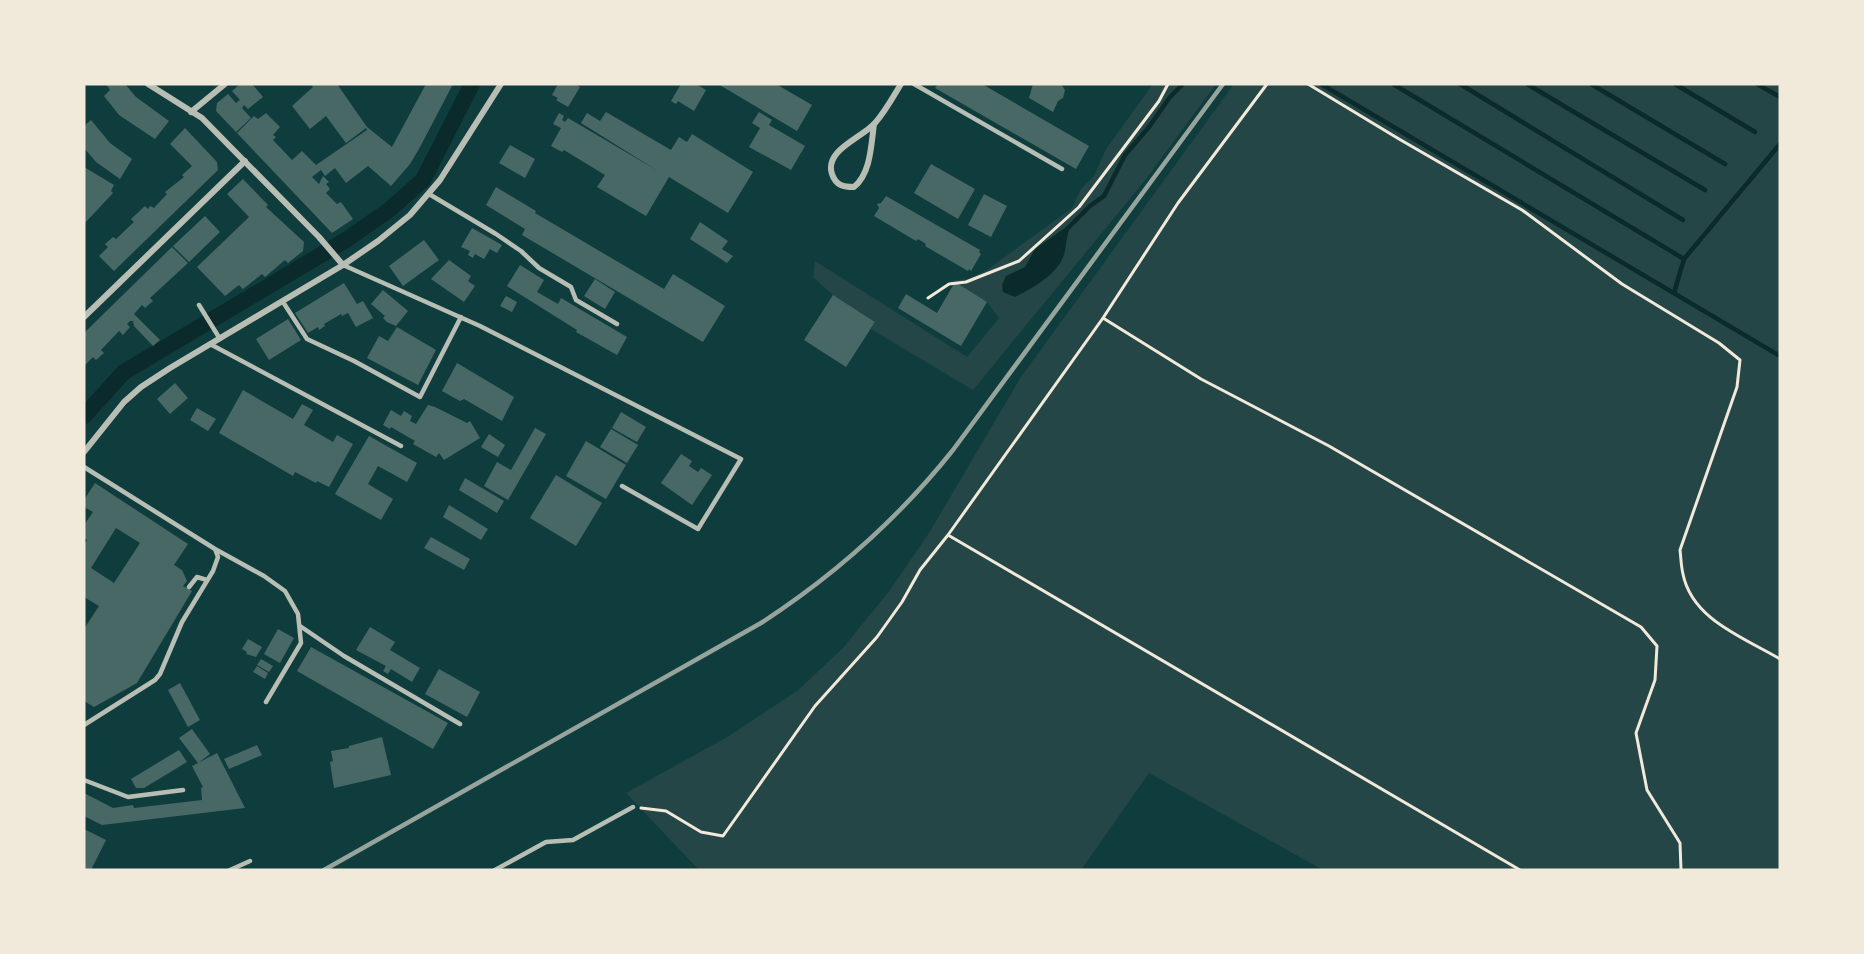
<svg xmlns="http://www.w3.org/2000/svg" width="1864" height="954" font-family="Helvetica,sans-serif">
	<rect width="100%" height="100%" fill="#0f3d3e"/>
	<path fill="#244646" d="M1153 84H1216L1146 179 973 390 871 329 875 322 833 295 813 277 815 261 967 357 999 318 987 302 950 281 968 279 987 270 1072 208 1081 189 1094 176 1106 149Z
		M1234 84H1780V870H1323L1149 773 1081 870H699L626 793 729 736 797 691 843 648 890 590 929 533 1021 377Z"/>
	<path fill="#0a2a2b" d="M1072 223C1067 233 1067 240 1065 250 1062 272 1033 288 1015 297L1003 292 1002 285 1006 276 1025 267 1035 249Z"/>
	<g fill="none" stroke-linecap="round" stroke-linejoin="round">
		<path stroke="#0a2a2b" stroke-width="4.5" d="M1321 84 1780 356
			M1393 84 1684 259
			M1460 84 1683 220
			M1527 84 1705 190
			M1591 84 1725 164
			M1675 84 1755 132
			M1757 84 1780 97
			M1068 228 1090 206 1104 196 1125 155 1149 127 1170 97 1183 84
			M1674 293 1684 259 1780 144"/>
		<path stroke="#0a2a2b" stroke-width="16" d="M84 416 124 372 346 240 389 210 423 180 472 84"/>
	</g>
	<path fill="#486865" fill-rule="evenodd" d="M106 84H125L136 97 169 121 155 139 119 115 104 96 110 90Z
		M240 84H252L263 97 248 109 244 105 242 108 251 118 236 132 216 111 217 103 228 94 236 103 240 100 232 91Z
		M311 84H337L367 127 392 147 426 84H453L419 149 410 164 391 186 368 166 346 183 335 168 325 176 321 170 312 177 319 184 323 176 329 182 326 184 330 189 326 193 337 204 341 202 353 219 332 233 237 133 254 116 258 119 266 113 280 127 273 135 276 137 273 140 292 160 302 151 316 165 367 130 366 128 346 143 326 116 310 129 292 106 313 87Z
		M558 84H575L580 87 568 107 556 100 558 98 552 95Z
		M681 84H696L706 90 694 111 678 101 676 104 671 101Z
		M718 84H776L812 105 797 131Z
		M938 84H982L1089 146 1076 169 935 88Z
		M1033 84H1061L1065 90 1063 98 1058 101 1053 112 1029 98Z
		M606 112 671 150 679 137 687 142 692 134 753 172 728 213 669 177 646 216 597 187 605 175 564 150 562 152 551 146 561 128 553 124 559 113 564 116 562 120 565 122 568 118 658 171 581 123 587 113 600 121Z
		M759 112 772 120 769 125 805 146 791 170 749 147 760 128 752 123Z
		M91 120 110 143 132 159 120 179 96 162 84 148V126Z
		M185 128 217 162 218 170 114 271 99 256 108 247 105 244 113 237 116 239 134 222 131 219 145 206 148 209 150 206 154 208 167 194 165 192 184 177 182 175 192 166 170 144Z
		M510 145 535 159 525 178 499 163Z
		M931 164 975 189 958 219 914 193Z
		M84 167 114 185 111 191 113 193 84 224Z
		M243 179 268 205 266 207 304 242 303 251 288 263 285 260 265 277 262 274 243 289 239 285 225 296 197 267 249 217 227 194Z
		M496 187 536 211 535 213 664 289 673 274 725 306 703 342 522 235 525 229 486 205Z
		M984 194 1007 206 991 237 968 225Z
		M886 196 980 250 979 252 981 254 971 271 969 269 968 271 925 246 926 244 918 239 916 241 874 216 879 208 877 204 881 203Z
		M205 216 220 232 189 262 173 246Z
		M700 222 728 241 722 249 733 256 727 263 690 239Z
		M472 228 502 245 497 253 490 249 484 259 475 254 473 258 468 255 470 251 461 247Z
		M424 240 439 260 403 286 389 266Z
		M172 247 188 263 150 298 153 301 145 308 142 305 134 314 160 340 153 346 134 326 133 321H130L127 324 130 327 123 335 119 331 101 350 104 353 96 360 93 357 84 366V333Z
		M449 260 471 276 468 281 475 286 464 302 431 279Z
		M520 265 544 280 537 292 558 304 561 298 627 337 617 355 576 332 577 330 507 286Z
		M595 279 615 292 605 309 584 296Z
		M955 282 987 302 961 346 898 308 906 294 937 313Z
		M344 283 357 304 363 301 373 318 356 327 348 313 342 316 341 314 324 324 325 326 319 330 318 327 308 333 295 313Z
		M383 290 408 311 396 326 387 322 383 318 385 316 371 304Z
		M833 295 875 322 846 367 804 340Z
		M506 296 517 302 512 312 500 306Z
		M288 319 301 340 269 360 256 339Z
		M397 327 436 350 418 385 367 358 379 336 388 341Z
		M457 363 514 397 502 421 464 399 460 401 442 391Z
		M175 383 188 398 170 414 157 399Z
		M243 390 293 419 302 404 313 410 304 425 333 442 337 435 353 444 329 487 317 481 316 483 295 472 293 476 219 433Z
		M428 405 435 407 467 423 470 421 480 438 444 460 439 453 436 457 413 444 415 441 391 427 390 429 383 425 391 410 401 416 404 411 412 416 410 421 416 424Z
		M197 408 216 419 208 431 190 420Z
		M621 412 646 427 637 442 612 428Z
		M535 428 546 434 508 500 484 486 497 462 511 470Z
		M611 429 638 445 627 463 600 447Z
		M489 434 505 445 498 457 481 447Z
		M369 436 417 463 407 482 378 466 368 484 393 499 381 520 335 494Z
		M586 441 626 465 606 499 566 476Z
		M681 454 692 461 689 466 698 472 701 468 712 475 692 505 661 483Z
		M556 475 602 503 576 546 530 518Z
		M465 478 504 501 497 513 459 490Z
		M95 483 188 544 174 565 182 570 187 581 183 586 192 591 137 683 94 707 84 701V629L99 606 84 597V545L87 540 84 537V525L93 512 84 507V500ZM116 528 140 543 114 583 91 568Z
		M449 505 488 529 481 540 443 517Z
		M431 537 470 559 464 570 424 548Z
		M370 627 395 642 390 650 420 668 412 682 391 669 388 674 383 671 386 666 356 650Z
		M278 629 294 638 280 663 264 654Z
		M248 639 262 647 256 657 246 654 247 652 242 649Z
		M311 647 448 723 433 749 297 671Z
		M261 659 273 666 269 672 257 665Z
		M257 666 268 673 265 679 253 672Z
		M439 669 480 692 467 717 425 694Z
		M180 683 200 720 188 727 168 690Z
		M192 729 210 754 198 763 179 738Z
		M382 737 391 775 334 788 330 762 333 761 331 751 349 748V746Z
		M257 745 262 755 229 769 224 759Z
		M179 750 187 762 144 788H136L131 779Z
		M217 753 245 808 102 825 84 816V793L113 808 133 805 134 808 202 800 201 788 203 787 192 766Z
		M84 829 106 840 91 870H84Z"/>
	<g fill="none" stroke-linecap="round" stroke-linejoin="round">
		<path stroke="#f1e9da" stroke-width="3" d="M1308 84 1399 139 1522 210 1622 284 1719 343 1740 360 1737 387 1680 550C1681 558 1681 566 1683 574 1692 620 1745 638 1780 659
			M928 298 949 284 966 282 1019 261 1079 207 1159 101 1168 84
			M1103 318 1201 379 1329 446 1641 627 1657 646 1655 680 1636 733 1647 790 1680 843 1681 870
			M948 535 1520 870
			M641 808 666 811 701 832 723 836 815 706 877 637 902 602 920 570 948 535 1103 318 1178 203 1267 84"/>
		<path stroke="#b8beb3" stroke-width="4.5" d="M914 84 1062 169
			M429 194 496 234 521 251 539 268 571 287 576 300 617 324
			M343 265 480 326 741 459 698 529 622 486
			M283 302 307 339 354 361 420 397 461 317
			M199 305 220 339
			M210 344 401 446
			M84 467 215 549 218 557 213 571 182 622 160 674 155 680 84 725
			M215 549 264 576 285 591 298 614 301 643 266 702
			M189 587 197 577 207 580
			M300 626 344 656 460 724
			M84 780 128 797 183 790
			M230 870 250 861
			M495 870 546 842 573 840 633 807"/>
		<path stroke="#b8beb3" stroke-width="6" d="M148 84 202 118 319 237 343 265
			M191 112 225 84
			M874 124C871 145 871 173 854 187 844 187 836 186 832 174 824 150 862 138 875 123 885 112 893 97 901 84
			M84 317 245 161
			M84 452 124 402 141 387 170 368 343 265 378 241 410 215 440 180 501 84"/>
		<path stroke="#97a49c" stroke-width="4.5" d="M324 870 761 623C835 575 898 519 953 450L1223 84"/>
	</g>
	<rect width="1864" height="954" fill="none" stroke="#f1e9da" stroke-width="171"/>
</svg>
